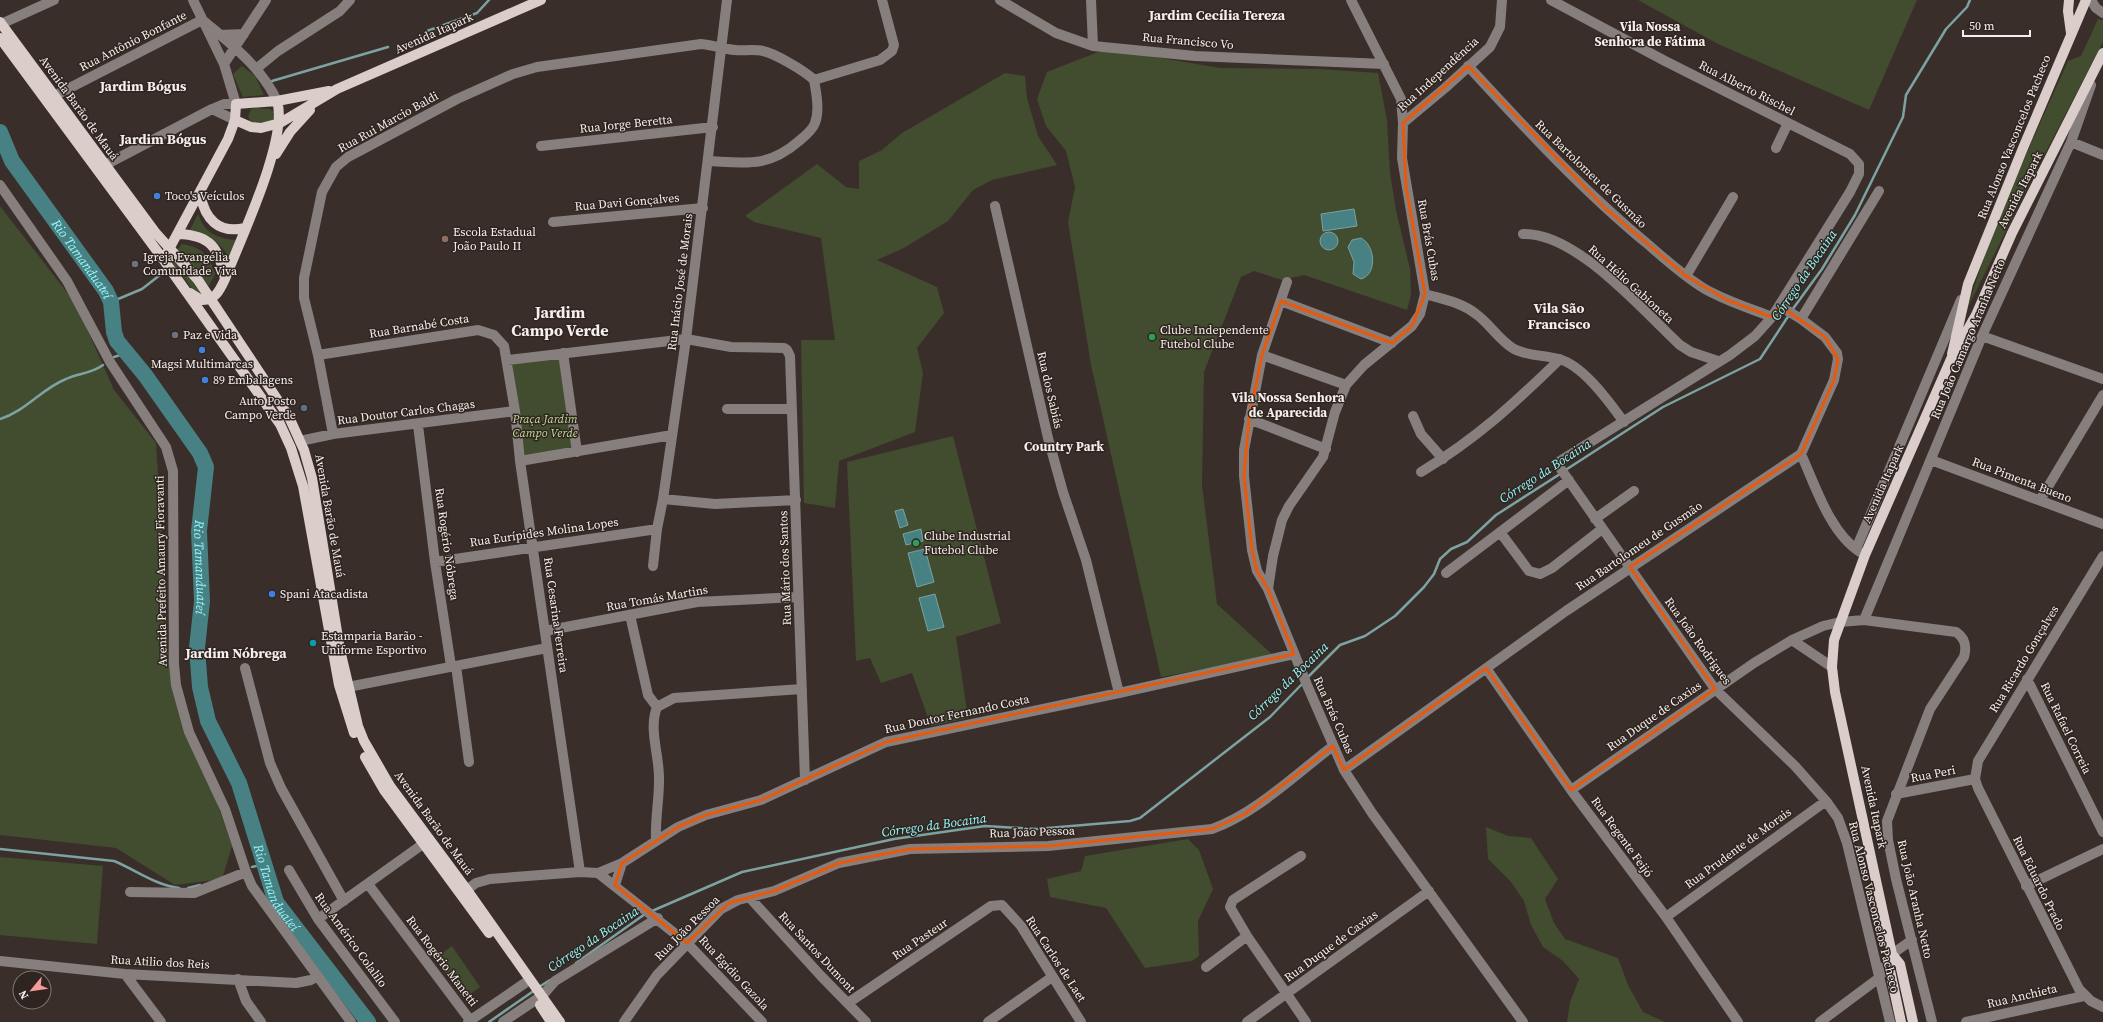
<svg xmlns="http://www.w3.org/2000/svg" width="2103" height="1022" font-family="'Source Serif 4',serif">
	<rect width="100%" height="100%" fill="#3a2e2a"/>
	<path fill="#424c2f" d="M1638 0H1917L1869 110 1718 44Z
		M2098 19 2103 20V42L2039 165 1968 307C1993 222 2032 142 2068 61L2081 56Z
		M1098 52H1126L1220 68 1318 69 1378 73 1387 120 1390 173 1396 210 1410 269 1411 295 1407 310 1304 275 1282 280 1254 271 1241 277 1204 372 1202 485 1217 604 1274 656 1161 677 1091 365 1068 222 1075 187 1066 151 1046 126 1037 99 1047 72Z
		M242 66 255 76 264 95 243 97 233 74Z
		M1005 73 1025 76 1027 98 1038 136 1057 165 992 180 973 190 948 221 904 248 877 260 937 287 944 313 917 348 923 373 915 432 839 461 835 508 804 503 801 340H835L821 238 754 222 745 216 817 164 846 187 859 189V161L882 150 902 133Z
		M256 108 270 109 275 113 273 122 262 126 253 124 248 117 251 109Z
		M0 206 76 304 114 390 156 443 170 668 232 846 222 879 175 885 116 848 0 835Z
		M198 214C205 234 218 239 238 240L230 258C219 243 209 232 189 232Z
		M182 244C202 247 209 255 215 274L209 286 177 250Z
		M173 258 189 275 206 298C188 290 192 285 180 274 176 270 171 267 167 263Z
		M562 356 575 450 523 457 512 363Z
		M953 436 1001 623 956 637 968 718 931 726 912 673 881 683 870 658 856 661 847 462Z
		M1486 827 1508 836 1531 838 1558 879 1545 899 1554 923 1565 939 1618 958 1628 985 1643 1012 1665 1022H1567L1570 1002 1579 979 1563 961 1543 947 1531 925 1524 901 1511 882 1488 859Z
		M1188 839 1199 850 1213 889 1198 921 1199 956 1192 961 1145 968 1106 908 1050 897 1047 879 1081 871 1085 856Z
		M0 857 103 866 97 944 0 935Z
		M452 946 480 987 463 999 435 958Z"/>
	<path fill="#478183" stroke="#7ca2a2" d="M1354 209 1357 226 1323 231 1321 214Z
		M1320 241a9 9 0 1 1 18 0a9 9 0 1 1-18 0Z
		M1361 238C1375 245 1378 274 1361 279L1353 274 1354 262 1348 247 1352 240Z
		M903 509 908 525 900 528 895 511Z
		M921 529 923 541 906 545 903 534Z
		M925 549 934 582 917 587 908 553Z
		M935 594 944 627 928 631 919 598Z"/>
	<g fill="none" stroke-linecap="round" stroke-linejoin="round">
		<path stroke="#7ca2a2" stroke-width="2.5" d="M427 31 477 13 489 0
			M272 81 388 47
			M111 302 142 289 160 275
			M1792 310 1822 269 1855 215 1903 117 1906 95 1946 29 1967 7 1970 0
			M114 357 127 353
			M0 419C26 411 41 389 66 379 78 373 91 374 103 365
			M1564 471 1663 407 1760 359 1789 315
			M1307 678 1340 645 1365 636 1395 616 1424 587 1434 574 1440 559 1451 549 1467 542 1496 515 1560 474
			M0 849 114 861C136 870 155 885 179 888
			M252 867 265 864
			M188 888 200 885
			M652 911 742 872 894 839 985 826 1036 829 1130 821 1140 818 1270 717 1304 682
			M576 963 645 914
			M539 987 550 980
			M489 1022 535 990"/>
		<path stroke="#478183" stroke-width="16" id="s1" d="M0 132 12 161 106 291 111 302 114 332 117 341 145 375 200 453 206 467 199 531 202 601 197 648 200 687 208 721 239 783 276 902 368 1022"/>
		<path stroke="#867f7e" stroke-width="10" d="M1000 0 1056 33 1093 46 1195 56 1384 64
			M1091 0 1093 46
			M1351 0 1401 99 1403 123 1402 158 1425 294 1420 314 1412 326 1364 365 1346 385 1335 412 1323 457 1289 506 1282 520 1273 556 1268 589 1307 685 1344 770 1372 813 1523 1022
			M1551 0 1665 61 1850 154 1859 164V174L1850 192 1772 317 1755 336 1730 355 1560 461 1558 465 1715 689 1795 766 1826 801 1838 818 1847 843 1890 1022
			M2091 0 2096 8 2103 13
			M205 22C232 45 262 68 277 101
			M1 24 54 0
			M220 35 244 34
			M224 64 266 0
			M1468 66C1526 129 1584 192 1650 246 1667 261 1685 277 1705 289 1726 301 1749 308 1772 317
			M256 69 278 51 340 11 350 0
			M54 96 202 20
			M212 109 235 120
			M1403 123 1445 88 1490 47 1500 27 1502 0
			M2071 142 2103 155
			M541 146 713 127
			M1776 148 1788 123
			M709 161C746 163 768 168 799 141 804 137 813 129 815 123 820 110 816 92 814 80L880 60 892 51 894 45 882 0
			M105 165 212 109 224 104H236L224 64 193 0
			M0 185 67 281 110 362 166 447 173 471 174 664 176 685 189 732 225 809 246 872 252 886 351 1022
			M995 206 1048 438 1063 492 1086 560 1119 693
			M553 222 703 208
			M1523 234C1576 232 1642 310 1680 345L1691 352 1718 361
			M1686 276 1733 197
			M1425 294C1442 299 1461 302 1476 314 1490 324 1499 340 1514 349 1528 356 1544 355 1559 359 1584 366 1609 402 1624 422
			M1281 301 1392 343
			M1801 319 1879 191
			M1982 336 2103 379
			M563 353 577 452
			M318 355 478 330 494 335 504 346 515 411 520 461 580 872
			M1262 355 1346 385
			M508 360 686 339 731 347 784 348 787 350 790 356 805 780
			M727 409H792
			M1413 416 1421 434 1443 459
			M1249 419 1326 449
			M418 425 435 562 451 666
			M333 434 318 355 304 298V278L322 192 336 167 348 157 457 99 513 74 537 67 701 44C713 45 723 49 735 50 744 51 754 49 763 51 774 53 805 71 814 80
			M300 441 333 434 515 411
			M1801 454C1815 485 1830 533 1860 552
			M1931 460 2103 524
			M520 461 672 435
			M1421 472C1476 439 1515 403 1560 359
			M663 499 715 504 796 500
			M2040 500 2103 395
			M1595 519 1634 491
			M1500 532 1529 571 1540 574 1552 568 1602 529
			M1856 549 1961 300
			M2103 556 1978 761 1975 779 1978 788 2079 989 2091 1001 2103 1007
			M435 562 657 529
			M653 566 657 529 663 499 686 339 727 0
			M1446 573 1569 480
			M1268 589 1257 571 1252 550 1244 476V450L1262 355 1287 282
			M630 615 648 695 657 707
			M1864 620 1982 336 2071 142 2091 85
			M545 631 697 602 798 597
			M1792 640 1832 667
			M456 666 469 762
			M245 668 270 763 281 788 344 901
			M1486 668 1571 790 1666 917 1738 1022
			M2027 679 2103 832
			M348 687 547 648
			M657 707 674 698 802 689
			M1344 770 1566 611 1801 454 1834 380 1838 359 1837 353 1825 337 1801 319 1780 306
			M1571 790 1754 663 1792 640 1823 626 1840 622 1864 620 1956 632C1965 638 1967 646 1964 657L1930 709 1887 821 1888 840 1896 879 1932 1022
			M1896 794 1975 779
			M656 840C655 820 659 801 659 781 660 756 648 730 657 707
			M1301 856 1233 900 1230 907 1247 936 1306 1022
			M289 870 318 919 395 1022
			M598 873 687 943 762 1022
			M368 884 470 1020
			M615 885 622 863
			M2026 886 2103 849
			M130 892 194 893 246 872
			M461 894 476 883 490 879 580 872 598 873 622 863 678 827 706 815 761 800 886 742 1119 693 1294 654
			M750 898 821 976 866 1022
			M1666 917 1826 801
			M318 919 423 844
			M0 961 125 974 296 983 311 980 318 976
			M1206 967 1247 936
			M125 974 161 1022
			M238 979 246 1001 261 1022
			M542 996 555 981 658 918
			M848 1003 991 906 1002 905 1021 926 1081 1022
			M468 1022 525 983
			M503 1022 537 999
			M624 1022 657 975 721 909 738 900 774 891 839 863 910 849 1048 846 1212 829C1255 814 1296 774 1333 746
			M988 1022 1052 977
			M1247 1022 1429 891
			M1820 1022 1879 978 1892 954 1912 940
			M1966 1022 2084 996"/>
		<path stroke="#dbcdca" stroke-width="10" d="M2069 0 2068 11 2071 33
			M0 22 155 232 198 280 289 417 304 450 312 478 340 650 358 726 364 741 390 786 467 890 560 1022
			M0 38 163 259 280 424 291 448 303 486 339 685 354 733
			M235 120 251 127 261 128 280 123 337 89 541 0
			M276 154 290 132 310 110
			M200 194C205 219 218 234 245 228
			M178 234C211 235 219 248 225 279
			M167 253 228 139 235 120 236 104 277 101 329 91
			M190 293 201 300C215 301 220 290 225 279 240 240 289 138 277 101
			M1952 354 1968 284 2023 148 2086 0
			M365 757 384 790 489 933
			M1892 954 1900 964 1913 1022
			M540 1005 551 1022
			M1901 1022 1889 966 1892 954 1835 692 1832 667 1834 640 1865 555 1951 359 1976 315 2012 233 2103 53"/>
	</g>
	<path fill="none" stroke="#e8590c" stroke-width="3" stroke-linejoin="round" d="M1468 66 1606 209 1686 276 1727 300 1772 317 1780 306 1825 337 1838 359 1834 380 1801 454 1630 567 1715 689 1571 790 1486 668 1344 770 1333 746 1245 814 1212 829 1048 846 910 849 839 863 774 891 729 903 687 943 615 885 622 863 678 827 706 815 761 800 886 742 1294 654 1268 589 1257 571 1252 550 1244 476 1249 419 1262 355 1281 301 1392 343 1412 326 1425 294 1406 186 1403 123Z"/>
	<g fill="#3f7fe0" stroke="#2f2520" stroke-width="1.5">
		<circle cx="157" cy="196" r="4"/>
		<circle cx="202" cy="350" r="4"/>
		<circle cx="205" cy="380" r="4"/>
		<circle cx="272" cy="594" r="4"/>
	</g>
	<circle fill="#8d6e63" stroke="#2f2520" stroke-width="1.5" cx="445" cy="239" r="4"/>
	<g fill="#6b7280" stroke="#2f2520" stroke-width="1.5">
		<circle cx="135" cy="264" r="4"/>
		<circle cx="175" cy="335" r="4"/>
	</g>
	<g fill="#2e9e5b" stroke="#2f2520" stroke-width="1.5">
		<circle cx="1152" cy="337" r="4"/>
		<circle cx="916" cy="543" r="4"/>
	</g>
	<circle fill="#5c6f8a" stroke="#2f2520" stroke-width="1.5" cx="304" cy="408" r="4"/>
	<circle fill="#0f9aa8" stroke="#2f2520" stroke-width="1.5" cx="313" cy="643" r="4"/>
	<g text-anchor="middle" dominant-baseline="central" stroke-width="3" stroke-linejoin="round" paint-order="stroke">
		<g font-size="12" fill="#f6efec" stroke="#2f2520">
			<text transform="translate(434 33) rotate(-24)">Avenida Itapark</text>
			<text transform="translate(133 41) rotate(-27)">Rua Antônio Bonfante</text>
			<text transform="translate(1188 41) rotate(5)">Rua Francisco Vo</text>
			<text transform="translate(1438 74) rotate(-42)">Rua Independência</text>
			<text transform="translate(1747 88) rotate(27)">Rua Alberto Rischel</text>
			<text transform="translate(79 108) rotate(54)">Avenida Barão de Mauá</text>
			<text transform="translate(388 122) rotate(-29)">Rua Rui Marcio Baldi</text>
			<text transform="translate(626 124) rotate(-6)">Rua Jorge Beretta</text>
			<text transform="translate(2014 137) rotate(-68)">Rua Alonso Vasconcelos Pacheco</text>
			<text transform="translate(1591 174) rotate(44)">Rua Bartolomeu de Gusmão</text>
			<text transform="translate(2020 190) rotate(-63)">Avenida Itapark</text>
			<text transform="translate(627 202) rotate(-5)">Rua Davi Gonçalves</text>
			<text transform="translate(1429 240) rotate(80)">Rua Brás Cubas</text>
			<text transform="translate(680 282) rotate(-83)">Rua Inácio José de Morais</text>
			<text transform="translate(1631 284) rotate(42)">Rua Hélio Gabioneta</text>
			<text transform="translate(419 326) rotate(-9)">Rua Barnabé Costa</text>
			<text transform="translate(1968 339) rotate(-67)">Rua João Camargo Aranha Netto</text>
			<text transform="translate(1050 390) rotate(77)">Rua dos Sabiás</text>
			<text transform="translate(406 412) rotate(-7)">Rua Doutor Carlos Chagas</text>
			<text transform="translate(2022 480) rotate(21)">Rua Pimenta Bueno</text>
			<text transform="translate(1883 484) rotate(-66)">Avenida Itapark</text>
			<text transform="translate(330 516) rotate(80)">Avenida Barão de Mauá</text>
			<text transform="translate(544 532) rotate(-8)">Rua Eurípides Molina Lopes</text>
			<text transform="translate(447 544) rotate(82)">Rua Rogério Nóbrega</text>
			<text transform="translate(1639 546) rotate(-34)">Rua Bartolomeu de Gusmão</text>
			<text transform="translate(785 568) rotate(-92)">Rua Mário dos Santos</text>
			<text transform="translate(161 571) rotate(-91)">Avenida Prefeito Amaury Fioravanti</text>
			<text transform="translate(657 598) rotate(-10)">Rua Tomás Martins</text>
			<text transform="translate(556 615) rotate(82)">Rua Cesarina Ferreira</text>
			<text transform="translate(1698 641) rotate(54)">Rua João Rodrigues</text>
			<text transform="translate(2024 659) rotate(-59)">Rua Ricardo Gonçalves</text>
			<text transform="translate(957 714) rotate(-12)">Rua Doutor Fernando Costa</text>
			<text transform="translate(1334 715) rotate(66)">Rua Brás Cubas</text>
			<text transform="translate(1654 716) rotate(-35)">Rua Duque de Caxias</text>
			<text transform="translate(2066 728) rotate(64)">Rua Rafael Correia</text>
			<text transform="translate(1933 774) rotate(-11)">Rua Peri</text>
			<text transform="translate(1874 807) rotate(78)">Avenida Itapark</text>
			<text transform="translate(434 823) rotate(54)">Avenida Barão de Mauá</text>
			<text transform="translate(1032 832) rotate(-2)">Rua João Pessoa</text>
			<text transform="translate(1622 837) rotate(54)">Rua Regente Feijó</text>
			<text transform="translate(1738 848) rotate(-36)">Rua Prudente de Morais</text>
			<text transform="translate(2039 883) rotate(64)">Rua Eduardo Prado</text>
			<text transform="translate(1915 899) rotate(77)">Rua João Aranha Netto</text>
			<text transform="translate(1874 907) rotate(76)">Rua Alonso Vasconcelos Pacheco</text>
			<text transform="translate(687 928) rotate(-45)">Rua João Pessoa</text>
			<text transform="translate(920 939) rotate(-34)">Rua Pasteur</text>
			<text transform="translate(351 940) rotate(54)">Rua Américo Colalilo</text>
			<text transform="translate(1331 946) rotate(-36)">Rua Duque de Caxias</text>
			<text transform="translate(817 952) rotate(47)">Rua Santos Dumont</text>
			<text transform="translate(1056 959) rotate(57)">Rua Carlos de Laet</text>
			<text transform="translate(442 961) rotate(53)">Rua Rogério Manetti</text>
			<text transform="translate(160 962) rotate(3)">Rua Atilio dos Reis</text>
			<text transform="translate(734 973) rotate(47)">Rua Egídio Gazola</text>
			<text transform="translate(2022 996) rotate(-13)">Rua Anchieta</text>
		</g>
		<g font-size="12" fill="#f6efec" stroke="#2f2520" text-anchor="start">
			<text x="165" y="196">Toco's Veículos</text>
			<text x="453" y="232">Escola Estadual<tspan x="453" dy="14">João Paulo II</tspan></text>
			<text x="143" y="257">Igreja Evangélia<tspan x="143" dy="14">Comunidade Viva</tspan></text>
			<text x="1160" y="330">Clube Independente<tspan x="1160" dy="14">Futebol Clube</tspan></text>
			<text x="183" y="335">Paz e Vida</text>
			<text x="202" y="364" text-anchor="middle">Magsi Multimarcas</text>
			<text x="213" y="380">89 Embalagens</text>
			<text x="296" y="401" text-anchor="end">Auto Posto<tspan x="296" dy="14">Campo Verde</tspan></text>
			<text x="924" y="536">Clube Industrial<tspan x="924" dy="14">Futebol Clube</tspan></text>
			<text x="280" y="594">Spani Atacadista</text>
			<text x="321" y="636">Estamparia Barão -<tspan x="321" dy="14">Uniforme Esportivo</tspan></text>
		</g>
		<g font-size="12" font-style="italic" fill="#c2d996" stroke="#2f2520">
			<text x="545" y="419">Praça Jardim<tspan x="545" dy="14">Campo Verde</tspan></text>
		</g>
		<g font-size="13" font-weight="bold" fill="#f6efec" stroke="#2f2520">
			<text x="1650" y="26">Vila Nossa<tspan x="1650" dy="15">Senhora de Fátima</tspan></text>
			<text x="1288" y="397">Vila Nossa Senhora<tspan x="1288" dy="15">de Aparecida</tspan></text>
			<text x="1064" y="446">Country Park</text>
		</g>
		<g font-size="13" font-style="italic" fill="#97f7fa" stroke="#2f2520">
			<text stroke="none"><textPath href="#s1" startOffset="152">Rio Tamanduateí</textPath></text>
			<text transform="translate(1804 275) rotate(-56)">Córrego da Bocaina</text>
			<text transform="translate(1545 471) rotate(-33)">Córrego da Bocaina</text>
			<text stroke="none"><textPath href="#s1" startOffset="499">Rio Tamanduateí</textPath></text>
			<text transform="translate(1288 681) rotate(-44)">Córrego da Bocaina</text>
			<text transform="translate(934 825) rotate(-8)">Córrego da Bocaina</text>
			<text stroke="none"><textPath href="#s1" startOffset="835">Rio Tamanduateí</textPath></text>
			<text transform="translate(593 939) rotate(-34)">Córrego da Bocaina</text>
		</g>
		<g font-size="14" font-weight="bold" fill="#f6efec" stroke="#2f2520">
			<text x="1217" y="15">Jardim Cecília Tereza</text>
			<text x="143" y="86">Jardim Bógus</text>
			<text x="163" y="139">Jardim Bógus</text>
			<text x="1559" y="308">Vila São<tspan x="1559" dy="16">Francisco</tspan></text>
			<text x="236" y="653">Jardim Nóbrega</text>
		</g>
		<g font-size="16" font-weight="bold" fill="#f6efec" stroke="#2f2520">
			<text x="560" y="312">Jardim<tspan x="560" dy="18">Campo Verde</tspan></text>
		</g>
	</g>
	<g transform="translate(32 990) rotate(241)"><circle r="19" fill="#2f2520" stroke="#7f7672"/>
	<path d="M0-3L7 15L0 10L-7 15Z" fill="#f59b99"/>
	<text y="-6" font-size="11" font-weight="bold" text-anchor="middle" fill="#f6efec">N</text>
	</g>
	<path d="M1963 30v6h67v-6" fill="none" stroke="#f6efec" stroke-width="2"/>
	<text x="1969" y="30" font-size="12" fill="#f6efec" stroke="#2f2520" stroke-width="3" paint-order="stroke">50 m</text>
</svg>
